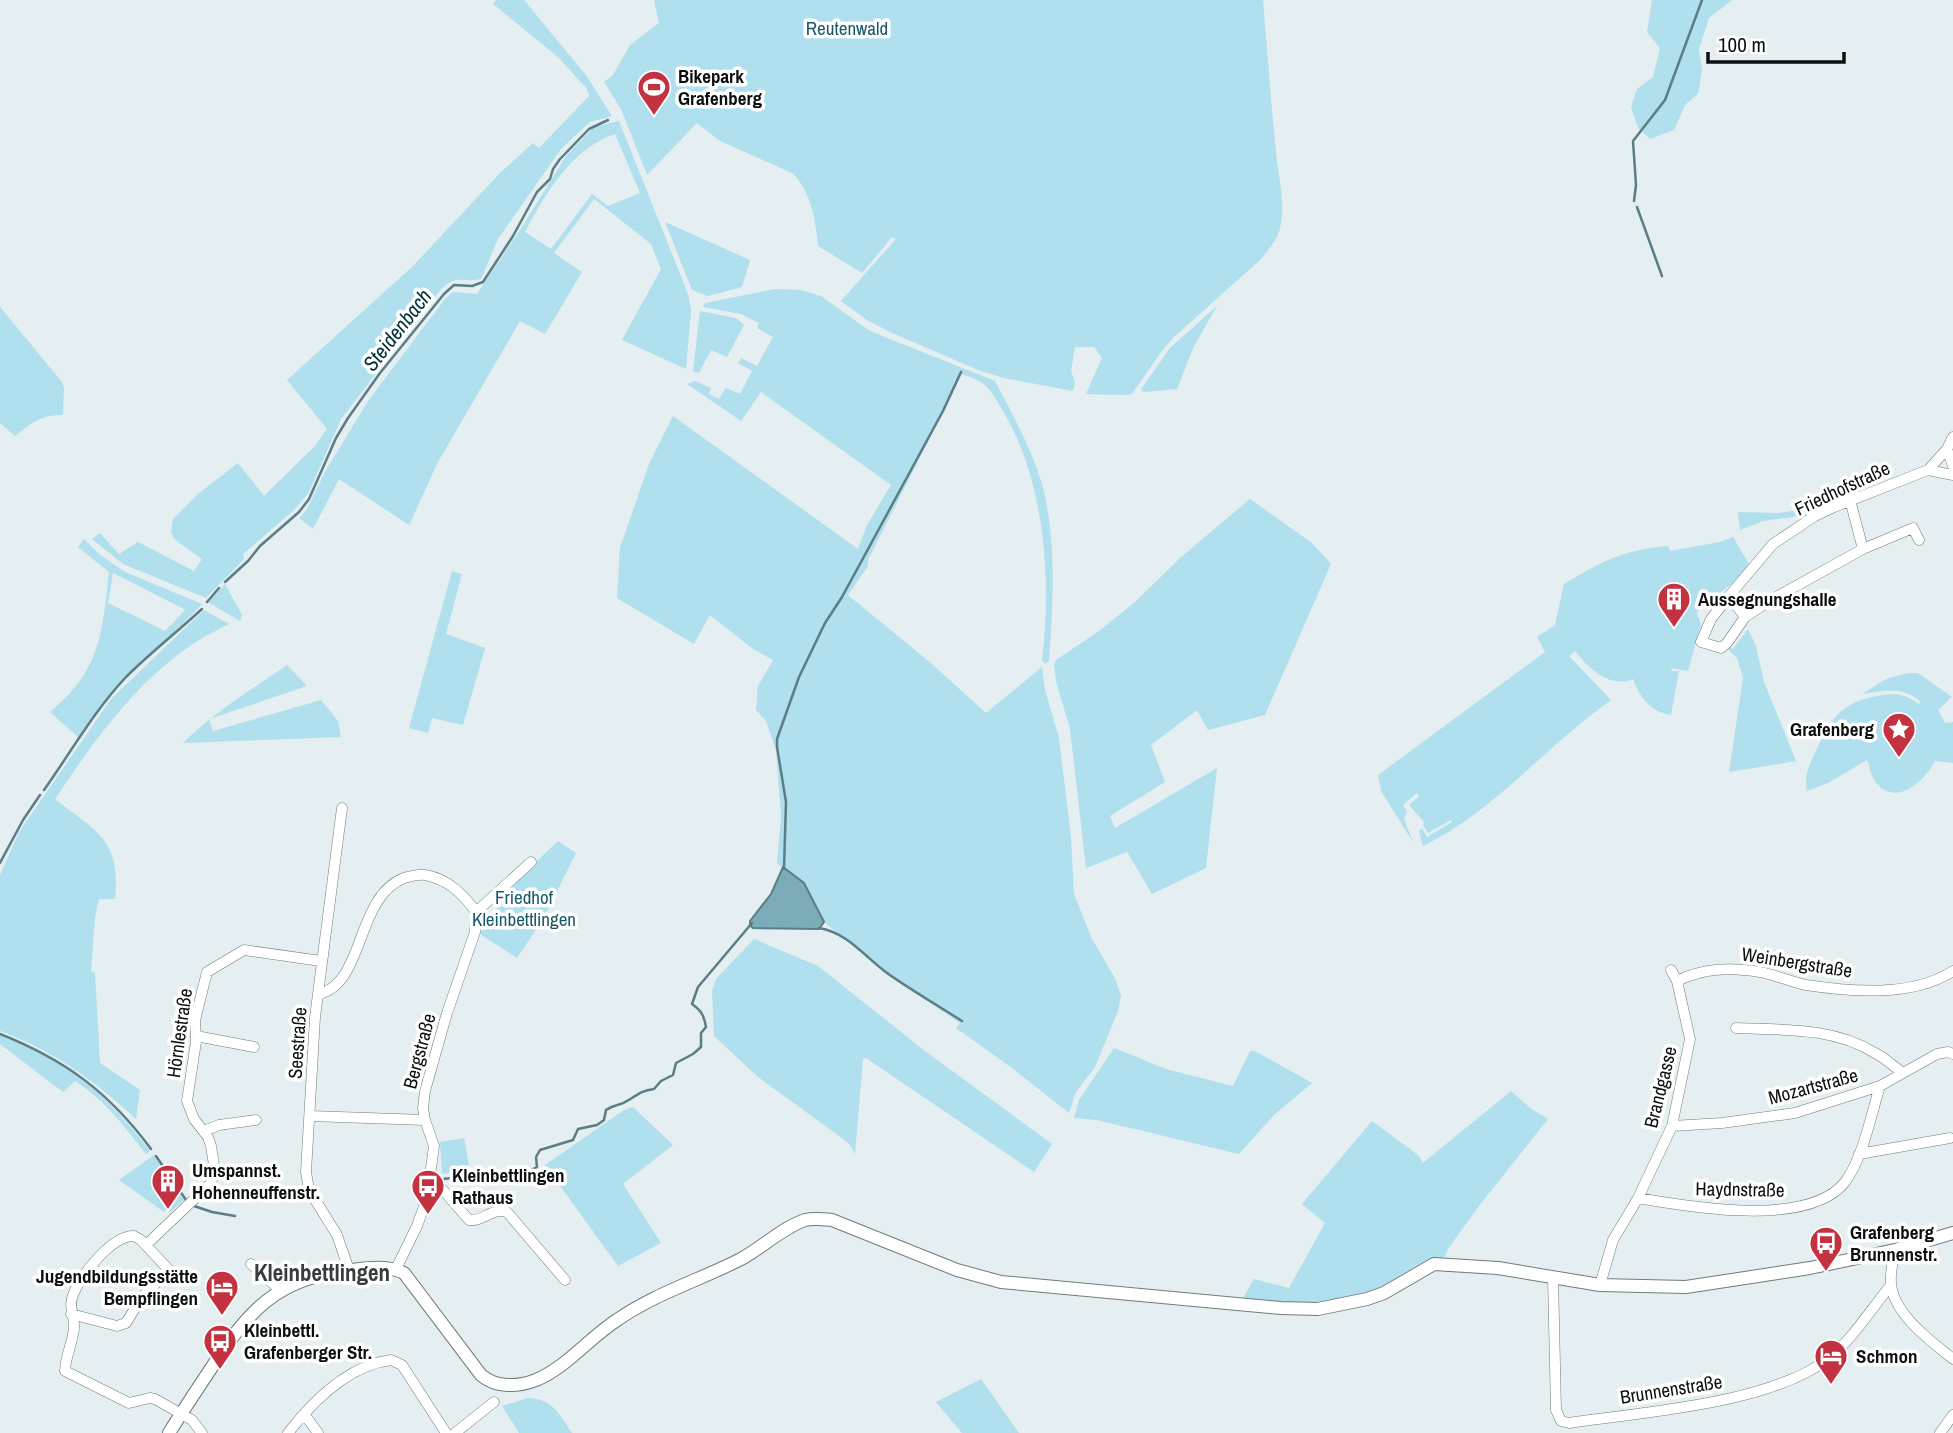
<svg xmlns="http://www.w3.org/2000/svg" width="1953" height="1433" font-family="'Archivo Narrow',sans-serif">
	<rect width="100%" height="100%" fill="#e5eef0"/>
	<path fill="#b0dfed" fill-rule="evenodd" d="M496 0H524L586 75 612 116 590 122 561 149 498 239 481 279C462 283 458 274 441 289L341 419 309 492 294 510 243 554 244 559 206 598 123 564 92 539 100 533 119 554 138 542 194 571 202 559 174 539 171 531 173 519 198 494 238 463 264 496 315 446 327 429 287 380 412 267 500 173 533 143 539 148 589 96 587 89 558 57 493 4Z
		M654 0H1263C1267 51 1271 102 1276 152 1278 175 1285 199 1281 223 1279 238 1270 248 1260 260L1174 337 1161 352 1132 394 1125 395 1086 394 1102 358 1094 347H1075L1071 371 1075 382 1073 391 1004 378 978 370 890 332 867 320 841 301 896 239 892 237 862 273 818 246C816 222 811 190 792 173L720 141 697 123 647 175 621 109 604 82 613 75 630 45 659 23Z
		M1652 0H1732L1709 18 1699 49 1702 70 1698 94 1685 105 1674 130 1650 139 1638 128 1631 107 1637 89 1653 77 1660 48 1647 32Z
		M619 121 688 294 691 310 686 369 622 340 661 269 651 244 594 199 554 253 582 272 545 334 520 321 438 462 409 525 339 479 313 529 299 518 306 511 326 470 368 401 445 299 453 292 477 294 520 230 566 156 594 127ZM615 134 640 193 608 206 592 194 551 249 525 232C545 194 572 148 615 134Z
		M665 222 750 260 742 287 707 296 692 290Z
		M775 289 800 290 821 296 870 331 995 381C1013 415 1031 448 1042 484 1057 540 1053 605 1049 661L1045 664 1042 660C1052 583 1045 481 1004 413 999 404 993 393 986 386 980 380 970 377 962 374L868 560V566L848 595 932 664 986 713 1042 667 1045 690 1059 738 1071 837 1074 894 1092 939 1115 978 1121 996 1118 1011 1095 1067 1076 1092 1069 1113 1012 1068 956 1028 960 1023 884 972 824 922 804 883 777 863 781 816 776 750 766 721 756 710 758 686 773 660 753 649 710 615 694 644 617 598 620 548 649 464 673 416 858 549 867 525 891 485 761 392 741 421 687 384 695 381 711 388 709 394 719 399 726 388 740 394 752 371 738 363 741 358 757 366 773 337 757 328 759 323 741 314 703 307 705 303Z
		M1217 306 1194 346 1177 389 1143 392 1141 389 1170 348Z
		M0 307 62 382 64 388 63 415C42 414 31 423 15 436L0 423Z
		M700 311 736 318 744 325 727 357 711 350 699 373 693 371Z
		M1250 499 1312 543 1331 564 1265 715 1208 730 1197 710 1151 745 1165 782 1110 816 1115 828 1217 768 1206 868 1152 894 1127 852 1086 868 1070 729 1056 681 1054 665 1056 660 1099 631 1135 602 1180 558Z
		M1811 508 1815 514 1763 521 1740 530 1738 512 1779 513Z
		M1733 537 1749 564 1742 577 1702 605 1697 613 1701 625 1688 671 1671 668 1672 671H1679L1671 715C1651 712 1640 698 1633 679 1610 689 1588 668 1575 651L1569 656 1611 700C1546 746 1496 810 1423 846L1419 831 1422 828 1427 837 1452 822 1451 820 1428 833 1423 825 1424 822 1409 805 1419 796 1417 793 1403 805 1407 812 1404 819 1413 842 1381 791 1378 775 1545 652 1537 637 1555 625 1564 584C1603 561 1622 550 1668 546L1670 551 1720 542Z
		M84 539 99 554 125 572 202 604C158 651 114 682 78 737L50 712C101 670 102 634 109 572L78 547ZM113 573 184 609 185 610 165 631 108 603Z
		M452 571 462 574 446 634 485 648 463 725 432 718 428 733 409 728Z
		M225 584 242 615 240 621 208 602Z
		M204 610 229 624C218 630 206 635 196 642 136 681 94 741 55 799 96 832 121 838 115 899H99L95 917 91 971 95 973 100 1063 140 1090 136 1119C95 1081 53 1050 0 1031V875L19 832 111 699Z
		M1748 629 1756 646 1764 682 1796 761 1729 772 1743 678 1737 658 1728 649 1729 647 1733 649Z
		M287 665 307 686 209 719 213 731 321 700 338 721 341 737 183 743C214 712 251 690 287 665Z
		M1908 673H1918L1952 697 1938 710 1945 723 1953 722V763L1935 761C1923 784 1891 811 1872 776 1870 771 1869 764 1867 760L1828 783 1807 791C1804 777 1808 768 1814 755 1829 722 1839 702 1878 696 1894 693 1905 693 1918 704L1921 702C1903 686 1885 690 1862 694L1886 679Z
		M558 841 576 853 543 919 517 958 480 934 512 885Z
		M754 939 818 966 925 1051 1052 1144 1034 1172 866 1058 863 1059 855 1154 850 1145 842 1138 758 1077 714 1036 712 991 716 979Z
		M0 1035C67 1062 107 1094 150 1151L146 1154C125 1127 105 1100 75 1081L63 1092 0 1044Z
		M1114 1048 1166 1069 1233 1086 1250 1051H1255L1312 1083 1275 1114 1239 1154 1097 1120 1074 1118 1079 1100Z
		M1511 1091 1533 1110 1548 1119 1479 1206 1448 1249 1445 1257C1418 1258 1397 1281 1372 1291 1330 1307 1287 1302 1243 1298L1254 1279 1289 1288 1325 1223 1302 1204 1372 1121 1418 1155 1423 1163Z
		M633 1107 673 1145 623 1184 661 1243 618 1266 545 1165 624 1110Z
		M464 1138 470 1170 442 1174 440 1142Z
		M154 1155 184 1200 170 1212 166 1210 164 1212 119 1180Z
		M981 1379 1019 1433H962L936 1402Z
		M528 1398C552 1398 560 1415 572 1433H519L502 1406Z"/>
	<path fill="#7dacb9" stroke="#5b7d86" stroke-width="2" d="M783 867 804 883 824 922 819 929 753 928 750 925V921L771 894Z"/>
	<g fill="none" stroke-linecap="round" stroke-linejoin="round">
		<path stroke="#5b7d86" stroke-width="2.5" d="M1634 201 1636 185 1633 141 1665 100 1702 0
			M1637 207 1662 276
			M225 582 248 561 260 546 299 512 309 499 336 438 348 418 380 373 444 294 454 285 472 286 483 282 513 236 537 192 550 179 553 169 560 159 589 129 608 120
			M207 602 219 588
			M44 790C71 752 94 711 126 677 150 653 177 632 202 609
			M0 863 23 820 40 795
			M784 869 786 802 777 747V739L799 677 825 623 842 597 943 411 961 372
			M819 928C848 933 864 956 887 973 911 990 937 1005 962 1021
			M0 1034C65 1060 109 1092 151 1149
			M156 1156 186 1200
			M444 1179 479 1174 506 1178 519 1176 537 1167 536 1157 540 1150 573 1140 578 1129 597 1125 604 1120 606 1110C614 1104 620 1106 627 1101 639 1094 640 1091 654 1089L661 1081 673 1075 676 1063 693 1054 701 1047V1033L706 1027C704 1016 702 1011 692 1004L698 987 752 923
			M191 1205 212 1212 235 1216"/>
		<defs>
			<path id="minor" d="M1947 449 1953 466
				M1928 470 1953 475
				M1850 500 1863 549
				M1729 596 1711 619 1701 642 1721 648 1727 643 1745 617 1769 601 1863 549 1913 528 1919 540
				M1745 617 1729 596 1773 544 1815 516 1834 507 1928 470 1947 449 1953 437
				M342 808 315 1017 306 1172 309 1190 337 1235 349 1270
				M476 912 531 862
				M1677 981C1704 968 1730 967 1760 972 1776 975 1791 982 1806 985 1852 992 1913 997 1953 971
				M318 994C365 985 355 897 404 878 412 876 418 874 425 875 448 879 463 894 476 912
				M1736 1028C1783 1030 1833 1027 1875 1053 1885 1058 1893 1066 1902 1072
				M196 1036 254 1047
				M310 1116 425 1120
				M1672 1126 1722 1123 1795 1113 1880 1086 1937 1054 1948 1052 1953 1054
				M204 1131 219 1125 256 1120
				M1859 1154 1950 1138
				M431 1183 442 1189 469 1220C483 1222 492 1207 507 1212L565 1280
				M1638 1198C1689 1207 1809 1228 1845 1182 1863 1158 1871 1115 1880 1086
				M146 1245 211 1183 215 1171 211 1146 208 1137 194 1119 187 1101 196 1042 195 1020 207 972 244 950 321 961
				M1895 1250C1893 1260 1890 1272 1891 1283 1893 1314 1931 1341 1953 1359
				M251 1264 281 1291
				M396 1269 417 1226 427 1198 434 1146 425 1120 423 1108 425 1091 447 1013 475 932 476 912
				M1553 1277 1556 1410 1561 1421 1569 1423C1643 1412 1769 1404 1828 1359 1852 1340 1871 1309 1891 1285
				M1600 1285 1613 1240 1638 1198 1672 1126 1690 1039 1677 981 1671 970
				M71 1314 117 1326 126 1323 142 1297 169 1270 141 1240 134 1236C112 1235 81 1275 73 1295 68 1308 75 1316 74 1328 73 1342 65 1357 65 1371L129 1403 150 1398 155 1399 192 1420 202 1433
				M304 1414 318 1433
				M288 1433C313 1401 348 1365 391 1360L402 1365 446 1433
				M455 1433 494 1402
				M1940 1433 1953 1415"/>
			<path id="tertiary" d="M169 1433C182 1412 196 1391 210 1370 248 1311 277 1277 351 1270 368 1268 388 1265 404 1273L481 1375C496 1388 518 1387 536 1380 567 1367 589 1338 617 1320 656 1293 700 1280 741 1259 763 1247 782 1228 805 1220 814 1218 822 1219 832 1220L957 1270 1001 1282 1281 1308 1318 1309 1367 1299 1384 1293 1434 1264 1498 1268 1600 1285 1686 1287 1810 1268 1895 1250 1953 1233"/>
		</defs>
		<use href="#minor" stroke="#727a7d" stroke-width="11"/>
		<use href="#tertiary" stroke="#727a7d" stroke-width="14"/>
		<use href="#minor" stroke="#fff" stroke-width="10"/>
		<use href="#tertiary" stroke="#fff" stroke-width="12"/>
	</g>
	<defs>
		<symbol id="stadium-pin" viewBox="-11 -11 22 30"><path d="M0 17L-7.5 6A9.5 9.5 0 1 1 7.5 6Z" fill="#c23241" stroke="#fff"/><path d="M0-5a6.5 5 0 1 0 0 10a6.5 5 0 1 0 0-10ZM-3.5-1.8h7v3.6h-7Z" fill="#fff"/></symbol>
		<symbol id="building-pin" viewBox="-11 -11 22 30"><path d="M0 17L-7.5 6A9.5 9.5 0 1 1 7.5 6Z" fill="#c23241" stroke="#fff"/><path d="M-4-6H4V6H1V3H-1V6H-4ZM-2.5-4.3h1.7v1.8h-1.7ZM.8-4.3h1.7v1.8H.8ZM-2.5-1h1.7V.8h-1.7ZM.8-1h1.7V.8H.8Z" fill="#fff"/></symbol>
		<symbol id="sight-pin" viewBox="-11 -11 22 30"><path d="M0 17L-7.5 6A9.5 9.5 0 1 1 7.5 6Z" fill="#c23241" stroke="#fff"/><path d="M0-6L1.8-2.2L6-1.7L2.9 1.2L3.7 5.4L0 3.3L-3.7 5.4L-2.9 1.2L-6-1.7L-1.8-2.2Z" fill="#fff"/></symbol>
		<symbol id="bus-pin" viewBox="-11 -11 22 30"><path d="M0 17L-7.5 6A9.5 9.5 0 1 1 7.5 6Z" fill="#c23241" stroke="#fff"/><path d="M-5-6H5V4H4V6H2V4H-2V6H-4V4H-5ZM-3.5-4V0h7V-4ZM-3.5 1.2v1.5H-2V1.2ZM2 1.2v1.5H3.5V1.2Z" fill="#fff"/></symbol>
		<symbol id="hotel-pin" viewBox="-11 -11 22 30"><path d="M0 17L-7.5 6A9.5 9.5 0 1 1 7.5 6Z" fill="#c23241" stroke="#fff"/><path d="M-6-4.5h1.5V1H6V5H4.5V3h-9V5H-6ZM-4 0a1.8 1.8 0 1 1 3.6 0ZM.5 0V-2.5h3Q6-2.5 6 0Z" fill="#fff"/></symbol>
	</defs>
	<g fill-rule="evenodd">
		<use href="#stadium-pin" x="635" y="68" width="38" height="52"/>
		<use href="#building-pin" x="1655" y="580" width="38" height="52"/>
		<use href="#sight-pin" x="1880" y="710" width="38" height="52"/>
		<use href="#building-pin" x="149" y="1162" width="38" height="52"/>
		<use href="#bus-pin" x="409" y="1167" width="38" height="52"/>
		<use href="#bus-pin" x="1807" y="1224" width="38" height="52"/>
		<use href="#hotel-pin" x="203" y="1268" width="38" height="52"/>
		<use href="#bus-pin" x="201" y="1322" width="38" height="52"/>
		<use href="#hotel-pin" x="1812" y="1337" width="38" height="52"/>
	</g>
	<g text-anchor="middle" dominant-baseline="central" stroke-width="7" stroke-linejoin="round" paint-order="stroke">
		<g font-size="19" fill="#185867" stroke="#fff">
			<text x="847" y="28">Reutenwald</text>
			<text x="524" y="897">Friedhof<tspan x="524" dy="22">Kleinbettlingen</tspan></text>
		</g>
		<g font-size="19" font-weight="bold" fill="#0c0f10" stroke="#fff" text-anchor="start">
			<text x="678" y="76">Bikepark<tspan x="678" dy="22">Grafenberg</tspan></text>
			<text x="1698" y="599">Aussegnungshalle</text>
			<text x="1874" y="729" text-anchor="end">Grafenberg</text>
			<text x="192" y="1170">Umspannst.<tspan x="192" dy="22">Hohenneuffenstr.</tspan></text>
			<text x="452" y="1175">Kleinbettlingen<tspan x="452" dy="22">Rathaus</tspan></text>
			<text x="1850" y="1232">Grafenberg<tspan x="1850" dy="22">Brunnenstr.</tspan></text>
			<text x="198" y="1276" text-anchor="end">Jugendbildungsstätte<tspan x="198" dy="22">Bempflingen</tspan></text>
			<text x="244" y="1330">Kleinbettl.<tspan x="244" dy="22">Grafenberger Str.</tspan></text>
			<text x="1856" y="1356">Schmon</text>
		</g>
		<g font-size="19" fill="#0c0f10" stroke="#fff">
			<text transform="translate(1842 488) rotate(-25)">Friedhofstraße</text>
			<text transform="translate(1797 962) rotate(9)">Weinbergstraße</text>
			<text transform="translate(179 1033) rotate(-82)">Hörnlestraße</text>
			<text transform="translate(297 1043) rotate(-86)">Seestraße</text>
			<text transform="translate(419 1051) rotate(-75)">Bergstraße</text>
			<text transform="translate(1813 1086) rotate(-15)">Mozartstraße</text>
			<text transform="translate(1660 1087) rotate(-76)">Brandgasse</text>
			<text transform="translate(1740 1189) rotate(1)">Haydnstraße</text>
			<text transform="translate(1671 1389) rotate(-9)">Brunnenstraße</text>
		</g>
		<g font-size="21" font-style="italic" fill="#02313c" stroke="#fff">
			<text transform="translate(397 330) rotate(-52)">Steidenbach</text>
		</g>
		<g font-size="23" font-weight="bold" fill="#363d3f" stroke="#fff">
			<text x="322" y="1272">Kleinbettlingen</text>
		</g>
	</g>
	<path d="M1708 52v10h136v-10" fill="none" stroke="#0c0f10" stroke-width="3.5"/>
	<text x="1718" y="52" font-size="21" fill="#0c0f10" stroke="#ffffff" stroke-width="5" paint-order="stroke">100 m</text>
</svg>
